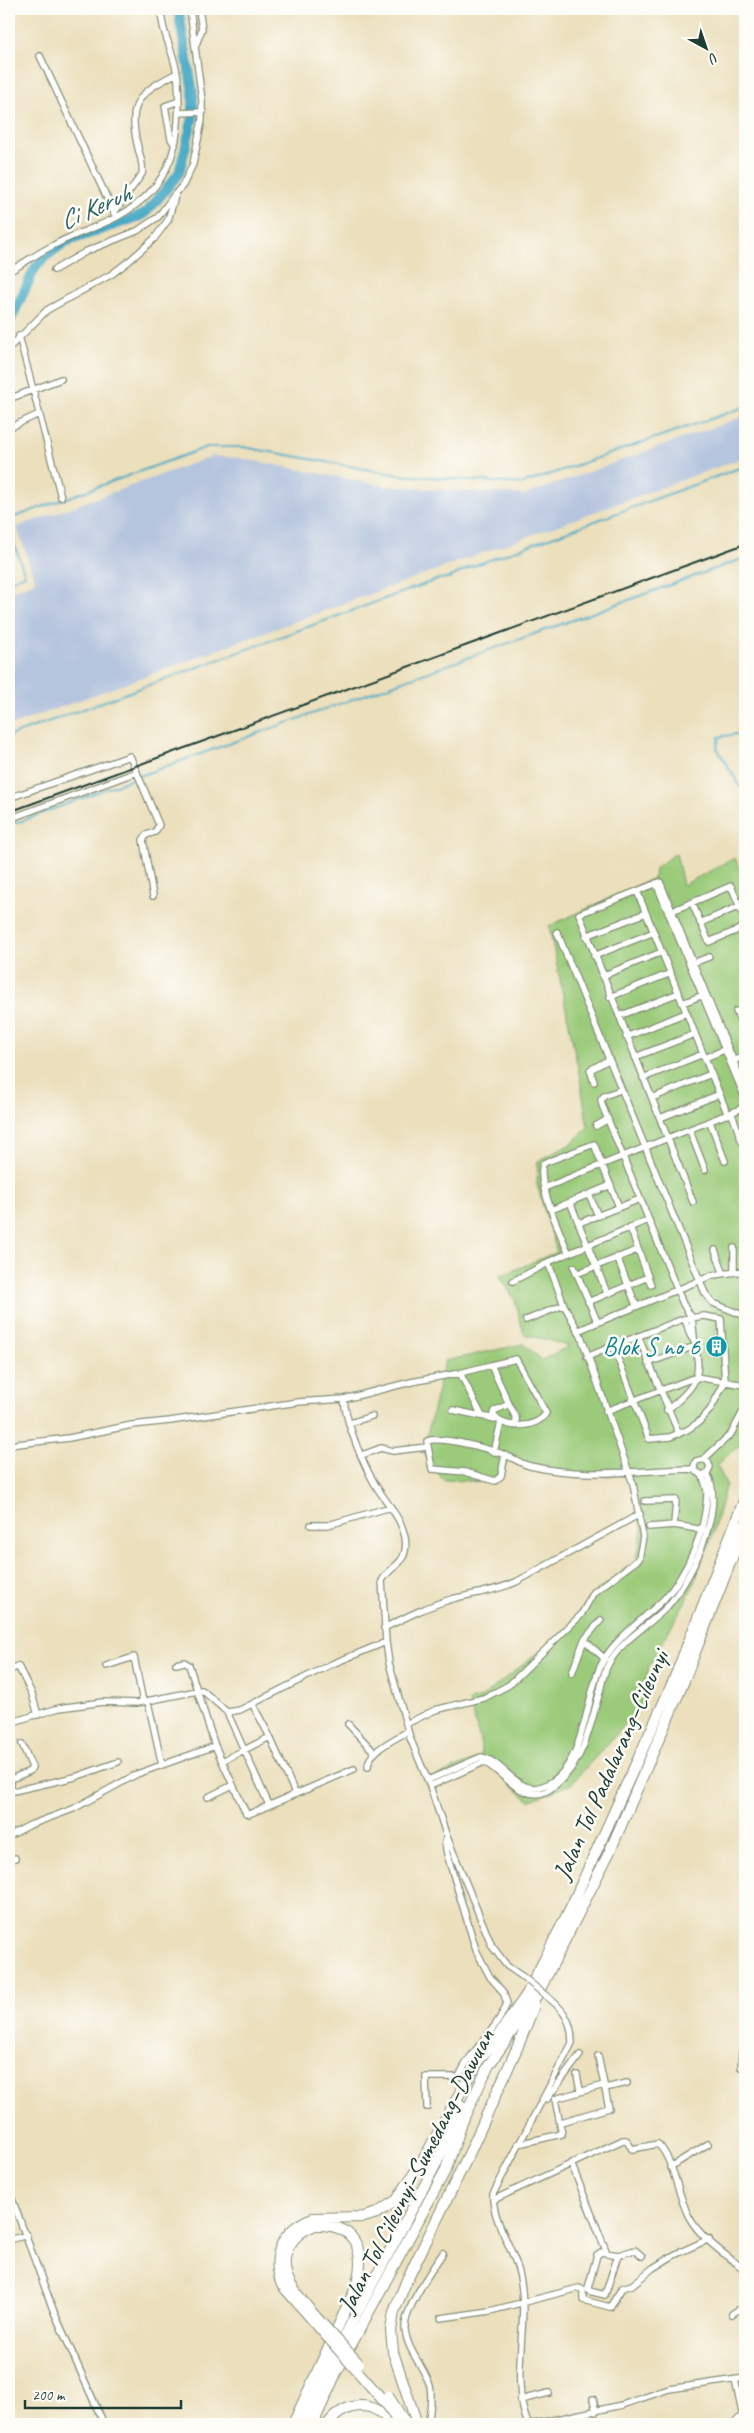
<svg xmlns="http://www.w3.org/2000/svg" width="754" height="2433" font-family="Caveat,sans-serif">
	<rect width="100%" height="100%" fill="#fdfcf7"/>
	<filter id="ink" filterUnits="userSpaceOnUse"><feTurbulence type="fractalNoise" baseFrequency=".02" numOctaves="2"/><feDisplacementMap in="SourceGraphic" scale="10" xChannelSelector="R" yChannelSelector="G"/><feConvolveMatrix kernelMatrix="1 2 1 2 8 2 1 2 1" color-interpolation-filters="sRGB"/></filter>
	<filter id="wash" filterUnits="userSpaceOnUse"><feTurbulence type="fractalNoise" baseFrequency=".0096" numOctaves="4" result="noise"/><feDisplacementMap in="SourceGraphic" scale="20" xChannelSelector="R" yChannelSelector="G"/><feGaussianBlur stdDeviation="1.12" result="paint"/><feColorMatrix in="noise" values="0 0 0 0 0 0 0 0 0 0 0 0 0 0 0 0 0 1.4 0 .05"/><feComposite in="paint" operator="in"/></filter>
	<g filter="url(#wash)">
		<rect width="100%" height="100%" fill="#ebdfbc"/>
		<path fill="#b6c5de" d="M745 416V457L9 726V592L33 583 35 580 17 527 213 456 239 458 385 486 525 495Z"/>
		<path fill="#9bcb7a" stroke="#5d8457" d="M676 853 683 885 735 858 745 878V1436L742 1443 717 1465 726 1484 712 1536 690 1593 649 1666 641 1707 571 1784 529 1801 489 1765 430 1786 428 1780 481 1757V1744L469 1701 481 1698 564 1632 595 1592 636 1564 642 1530 632 1484 623 1474C578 1479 549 1470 507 1457L505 1465 494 1482 443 1480 423 1451 445 1361 523 1344 542 1360 569 1346 524 1334 515 1300 500 1276 557 1252 537 1185 538 1161 573 1143 588 1127 579 1073 549 926 654 878 655 868Z"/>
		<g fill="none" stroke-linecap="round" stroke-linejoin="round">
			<path stroke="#44a8c4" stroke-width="2" d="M9 519 207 447H243L399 475 522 484 745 407
				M9 529 25 575 9 581
				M745 726 742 733 719 737 717 748 745 795
				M9 736 439 579 449 578 473 566 745 466
				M9 824 22 821 142 775 745 558"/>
			<path stroke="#44a8c4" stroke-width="10" d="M9 324 35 268 45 257 65 242 143 215 153 205 179 173 193 117V92L178 9"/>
		</g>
	</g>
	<g filter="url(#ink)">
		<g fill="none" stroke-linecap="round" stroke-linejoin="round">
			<defs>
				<path id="minor" d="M195 47 202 29 199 9
					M40 56 116 217
					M179 113 203 112
					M175 145 171 139 165 106 179 101
					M114 213 142 174C144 166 140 156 138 148 127 102 138 93 177 73
					M54 270 87 251 137 231 158 217 174 195
					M9 272C25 262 41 251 58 243 77 233 98 227 117 217 173 187 182 141 178 82 177 56 161 35 161 9
					M19 336 61 497
					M9 348 47 310 112 274 129 261 154 239 168 220 176 193 183 185 193 164 202 120V100L190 9
					M14 397 61 379
					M9 428 39 414
					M9 798 130 756 159 825 155 832 146 835 143 840 153 896
					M9 819 137 772
					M656 883 745 1098
					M637 891 728 1115
					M692 903 709 942 745 927
					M672 911 731 886 745 919
					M700 923 740 906
					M557 932 705 1293 713 1303 745 1316
					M586 936 646 913
					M594 956 654 932
					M693 963 709 957
					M602 976 662 952
					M610 997 671 973
					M682 1003 701 996
					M736 1011 745 1033
					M619 1016 679 993
					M626 1037 686 1013
					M635 1057 695 1034
					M705 1058 726 1049
					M731 1062 745 1056
					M643 1078 703 1054
					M594 1082 590 1070 608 1060
					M620 1090 604 1096 601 1100 602 1105 683 1304 692 1318 695 1346
					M652 1098 711 1074
					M732 1114 742 1142
					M660 1118 720 1094
					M710 1122 725 1161
					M596 1126 608 1119
					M690 1131 705 1170
					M544 1188 745 1107
					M589 1194 598 1216
					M570 1202 607 1293
					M693 1202 579 914 660 882 745 1089
					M551 1210 611 1185
					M579 1223 640 1199
					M630 1227 651 1285
					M734 1248V1271
					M715 1250 723 1272
					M568 1252C561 1235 534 1177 544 1163L594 1144 619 1207
					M617 1257 636 1305
					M574 1267 597 1321
					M576 1274 637 1250
					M513 1281 548 1263
					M588 1302 648 1277
					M704 1316 721 1319 725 1382 710 1410 699 1422 687 1430 670 1437 649 1439 613 1346 683 1319Z
					M685 1319 690 1335 694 1341
					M526 1320 564 1305
					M577 1331 713 1275 745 1271
					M638 1336 679 1434
					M587 1357 613 1346
					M516 1359 546 1413C538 1429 501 1430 493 1414L494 1411 509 1404 491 1365Z
					M648 1363 695 1346C704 1378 691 1391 667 1410
					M344 1399C346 1424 363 1464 376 1486 387 1504 410 1527 405 1551 403 1565 387 1569 382 1581L386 1642
					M509 1404 516 1418V1426
					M453 1410 495 1419
					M606 1411 696 1377 745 1385
					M481 1414 460 1373 491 1365
					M350 1423 372 1416
					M9 1445 69 1438 132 1425 170 1421 298 1402 344 1399 411 1382 460 1373
					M494 1452 501 1422
					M362 1455 381 1448 393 1451 427 1447
					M505 1455 501 1476 495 1481 465 1472 432 1469 427 1441C442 1436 490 1449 505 1455 514 1458 521 1464 530 1466 585 1479 639 1470 694 1469
					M704 1459 731 1434 745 1408
					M645 1501 676 1500 674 1525
					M311 1525H328L391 1507
					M649 1527 674 1525 704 1530
					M384 1628C406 1617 428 1606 452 1599 475 1593 493 1592 516 1582L640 1514
					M584 1640 601 1620
					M106 1666 134 1657 143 1702
					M9 1671 18 1666 32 1694 38 1715
					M572 1673 584 1640 605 1659
					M148 1702 162 1765
					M227 1712 269 1805
					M9 1723 59 1708 103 1702 137 1703 202 1690 227 1712 240 1710 332 1664 386 1642 389 1663 410 1738 430 1786 447 1837 492 1946 507 1966 523 1977
					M348 1724 375 1753
					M406 1724 435 1710 484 1698 509 1685 581 1615 594 1592 639 1559 643 1537 633 1484 581 1336 564 1305 548 1262 648 1220
					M270 1737 295 1793
					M215 1746 246 1813 249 1814 354 1769
					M222 1761 270 1737 253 1705
					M368 1767C367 1751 396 1739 408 1731
					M428 1780 481 1757C502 1760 517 1794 540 1787 584 1775 585 1701 600 1667 612 1640 643 1620 663 1600 688 1574 706 1530 707 1493 707 1487 704 1480 702 1475
					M430 1786 484 1762C502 1771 519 1799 542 1793 548 1791 556 1785 561 1780 585 1758 591 1722 600 1691 602 1682 604 1671 609 1663 622 1640 648 1626 666 1608 691 1581 726 1508 707 1473L710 1467 708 1462 704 1459 696 1461 694 1466 695 1471 702 1475 707 1473
					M9 1792 75 1777 118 1762
					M11 1792V1779L30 1771 32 1767 22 1744
					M208 1797 233 1785
					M9 1836 30 1825 73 1809 137 1774 215 1746 189 1665 184 1662 176 1664
					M9 1860 15 1858
					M741 2067 742 2052 745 2045
					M577 2075 580 2090
					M605 2088 627 2083
					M547 2099 580 2055
					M427 2107 426 2077H459C470 2050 497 2031 507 2003L503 1992 490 1977 476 1950 447 1854 445 1843 447 1837
					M561 2122 609 2108 598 2056
					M518 2144 562 2134 555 2099 604 2085
					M571 2163 607 2253
					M670 2167 708 2144
					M9 2191 54 2312 104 2424
					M493 2200 623 2140H626L632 2149 658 2144C674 2160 678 2197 689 2217 701 2239 726 2255 745 2270
					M9 2240 27 2235
					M601 2252 618 2255 605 2295 589 2291 588 2288 597 2255Z
					M618 2255 635 2250 642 2256
					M732 2314 745 2305
					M441 2318 490 2311 579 2288 583 2290V2300L610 2307 622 2288 632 2285 653 2268 674 2255 709 2239
					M735 2380 743 2417
					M593 2399 596 2412
					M520 2400 549 2393
					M429 2424C429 2411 433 2398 430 2386 425 2368 407 2351 405 2329 404 2309 432 2269 443 2253
					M528 2424C509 2378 530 2325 520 2277 515 2249 492 2223 493 2194L572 2043C572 2023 565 2011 550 1999
					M534 2424 622 2405 669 2389 745 2378"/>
				<path id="trunk" d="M736 2424 745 2415"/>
				<path id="motorway" d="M313 2218 364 2217 377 2213 397 2200 426 2155 477 2062 495 2040 527 1994 571 1907 673 1682 745 1498
					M293 2424 354 2292C367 2257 360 2223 315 2225
					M302 2424 352 2322 437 2162 461 2105
					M313 2424 336 2373 446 2169 464 2117 489 2065 537 1995 609 1853 681 1688 745 1525
					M328 2424C345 2402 375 2398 390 2424
					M417 2424 393 2352 391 2330 394 2312 406 2282 469 2154 518 2046 534 2006"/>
			</defs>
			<use href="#minor" stroke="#858e78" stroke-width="8"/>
			<use href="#trunk" stroke="#858e78" stroke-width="11"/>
			<use href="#motorway" stroke="#858e78" stroke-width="12"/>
			<use href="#minor" stroke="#fff" stroke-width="5.5"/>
			<use href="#trunk" stroke="#fff" stroke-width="9"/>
			<use href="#motorway" stroke="#fff" stroke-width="10"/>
			<path stroke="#1f3d34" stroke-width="2" d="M9 812 745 544"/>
			<defs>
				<path id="minor-bridge" d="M523 1977 550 1999"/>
				<path id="motorway-bridge" d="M313 2218C283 2229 270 2255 282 2285L388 2406 399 2424
					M315 2225C293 2233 279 2253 287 2276 293 2297 342 2344 358 2363
					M388 2396 406 2424"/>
			</defs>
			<use href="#minor-bridge" stroke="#858e78" stroke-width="8" stroke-linecap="butt"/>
			<use href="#motorway-bridge" stroke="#858e78" stroke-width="12" stroke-linecap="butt"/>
			<use href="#minor-bridge" stroke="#fff" stroke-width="5.5"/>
			<use href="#motorway-bridge" stroke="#fff" stroke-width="10"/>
		</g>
	</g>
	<defs>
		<symbol id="building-disc" viewBox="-11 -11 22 22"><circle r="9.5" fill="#0f9aa8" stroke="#fdfcf7"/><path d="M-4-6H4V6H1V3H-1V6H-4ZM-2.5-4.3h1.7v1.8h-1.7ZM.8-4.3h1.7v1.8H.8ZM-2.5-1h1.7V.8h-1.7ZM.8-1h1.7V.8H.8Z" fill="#fff"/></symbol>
	</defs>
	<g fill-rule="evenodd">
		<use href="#building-disc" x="704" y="1334" width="25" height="25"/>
	</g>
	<g text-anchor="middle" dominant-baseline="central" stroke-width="5" stroke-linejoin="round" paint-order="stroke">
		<g font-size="25" fill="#0d838f" stroke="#fdfcf7" text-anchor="end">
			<text x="700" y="1347">Blok S no 6</text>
		</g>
		<g font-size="25" fill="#1f3d34" stroke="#fdfcf7">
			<text transform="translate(611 1765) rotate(-66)">Jalan Tol Padalarang–Cileunyi</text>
			<text transform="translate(416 2171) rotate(-63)">Jalan Tol Cileunyi–Sumedang–Dawuan</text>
		</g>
		<g font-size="26" font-style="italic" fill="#2c6266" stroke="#fdfcf7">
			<text transform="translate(95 207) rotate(-24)">Ci Keruh</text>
		</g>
	</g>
	<rect width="754" height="2433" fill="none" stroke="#fdfcf7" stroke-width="30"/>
	<g transform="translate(706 48) rotate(140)" stroke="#fdfcf7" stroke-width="4" paint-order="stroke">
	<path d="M0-4L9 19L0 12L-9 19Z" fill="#1f3d34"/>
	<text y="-8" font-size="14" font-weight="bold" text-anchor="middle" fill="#1f3d34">U</text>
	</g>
	<path d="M25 2400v8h156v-8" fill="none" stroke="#1f3d34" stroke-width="2.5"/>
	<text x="32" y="2400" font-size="15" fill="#1f3d34" stroke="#fdfcf7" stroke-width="4" paint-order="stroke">200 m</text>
</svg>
